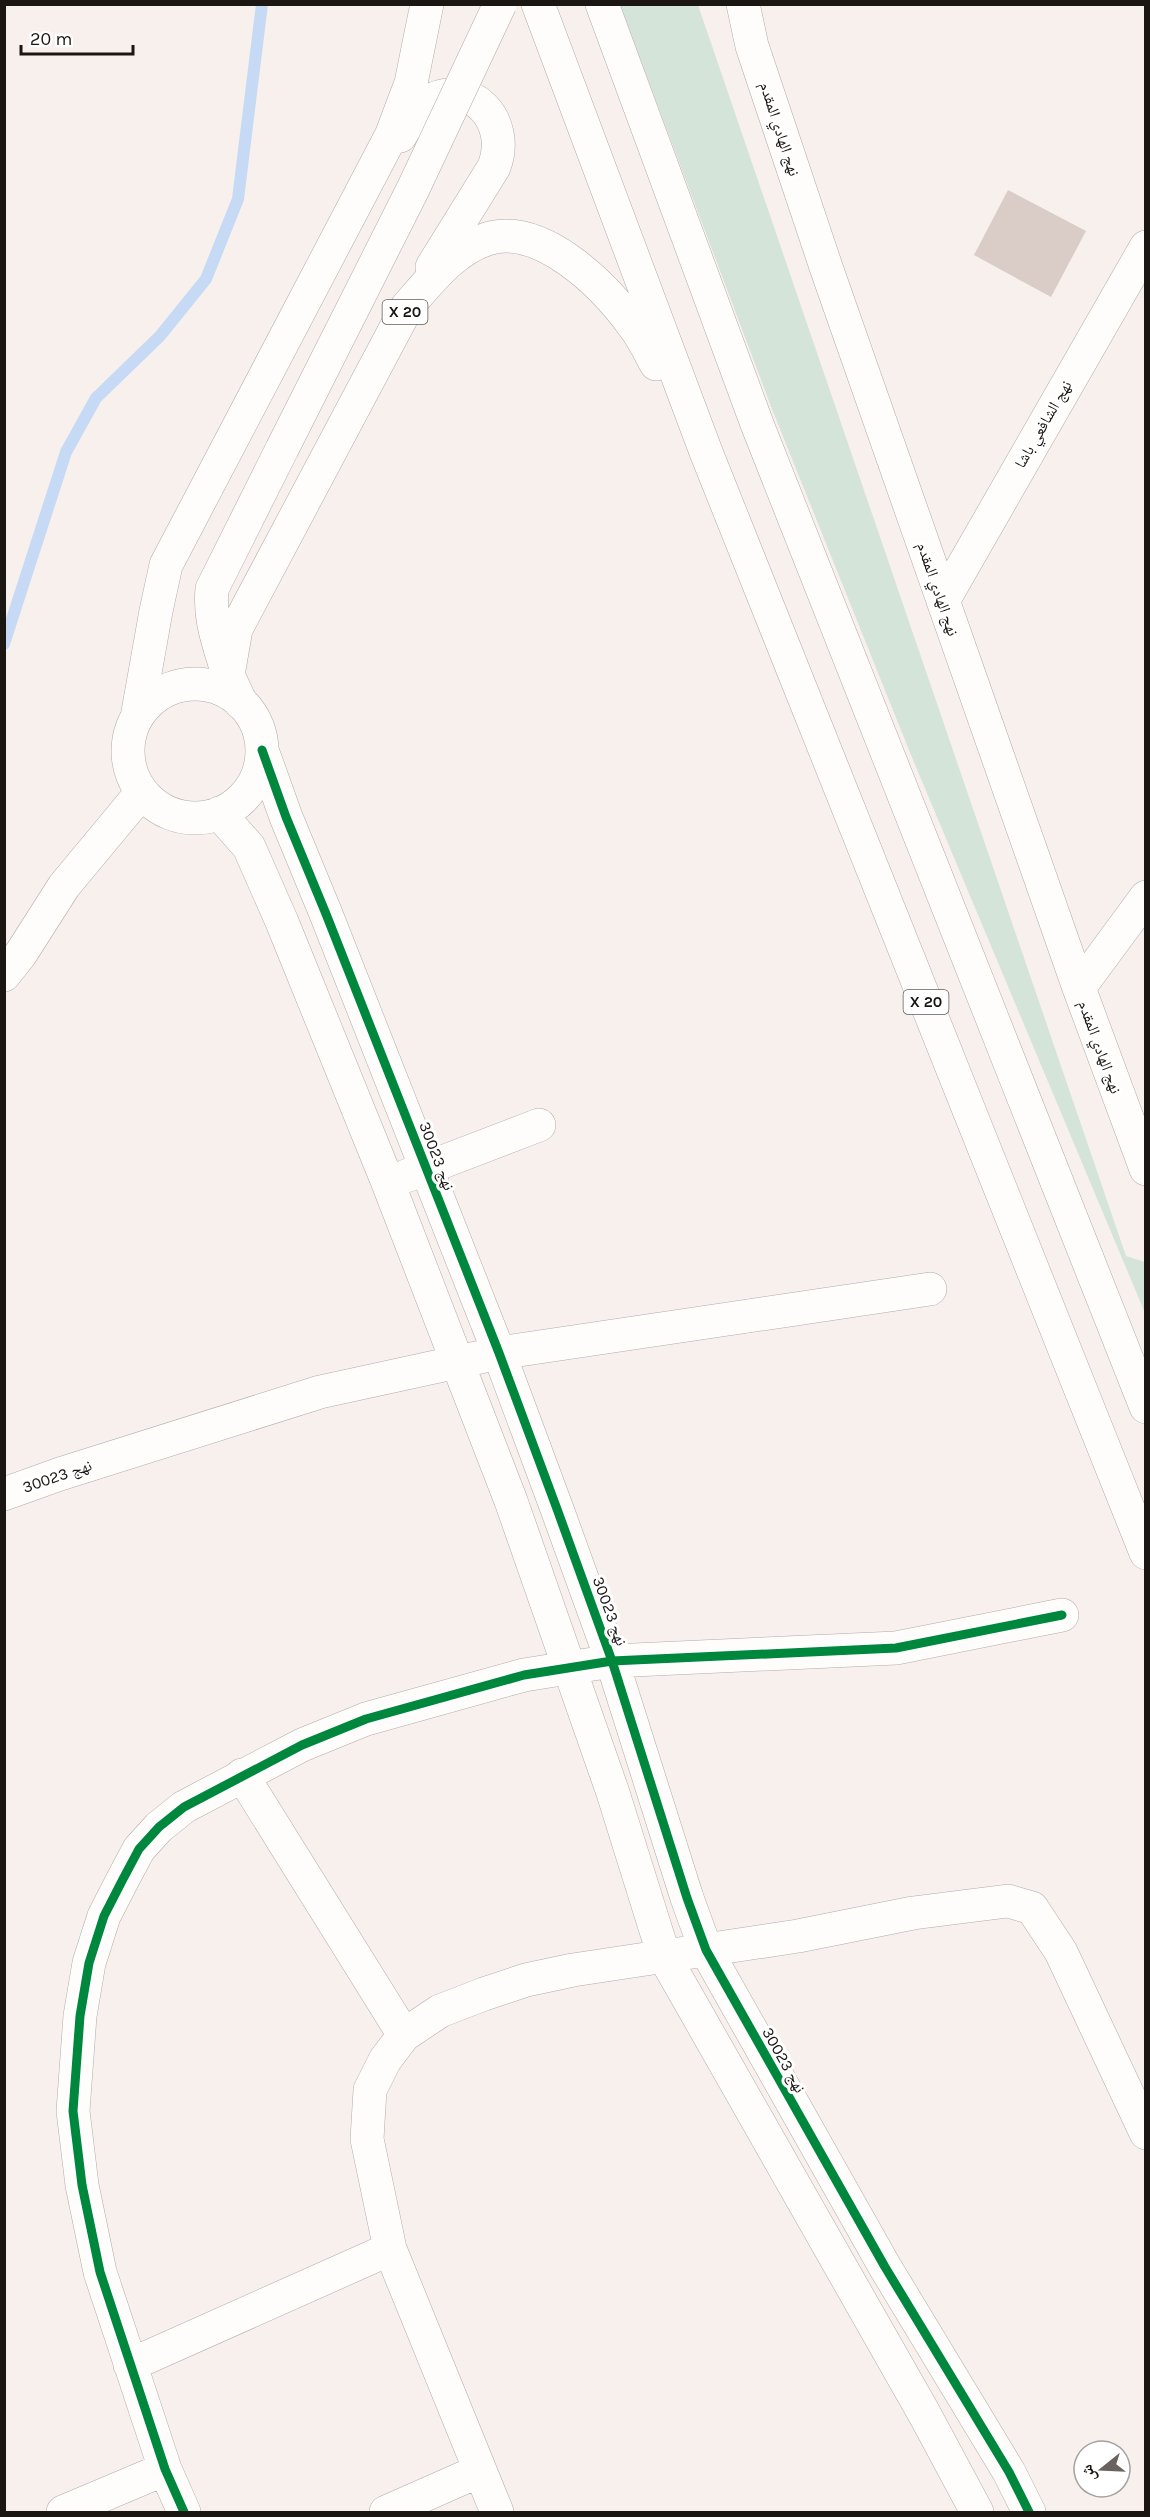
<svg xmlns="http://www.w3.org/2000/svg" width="1150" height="2517" font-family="Karla,'Noto Naskh Arabic',sans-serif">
	<rect width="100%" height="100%" fill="#f8f0ec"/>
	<path fill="#d4e4d8" d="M620 5H698L1126 1256 1145 1262V1313L911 755 772 409Z"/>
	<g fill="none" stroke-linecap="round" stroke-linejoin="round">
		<path stroke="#c6daf5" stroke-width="12" d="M4 644 66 452 96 398 160 336 206 279 238 199 262 4"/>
	</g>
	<path fill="#daccc6" d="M1008 190 1086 231 1051 297 974 255Z"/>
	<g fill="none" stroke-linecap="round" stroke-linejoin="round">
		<defs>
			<path id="street" d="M743 4 752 46 827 270 1079 988 1146 1169
				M943 601 1146 247
				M128 751a67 67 0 1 1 134 0a67 67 0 1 1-134 0Z
				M262 750 286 817 326 914 499 1353 557 1509 612 1661 687 1898 706 1950 885 2267 1009 2472 1029 2512
				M219 813 249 847 282 922 388 1183 511 1501 613 1793 664 1956 925 2415 977 2512
				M4 975 20 955 64 886 142 792
				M1079 988 1146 897
				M406 1176 539 1125
				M4 1494 60 1474 320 1392 499 1353 930 1289
				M242 1775 404 2035
				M130 2365 390 2249
				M63 2512 165 2469
				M184 2512 165 2469 100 2272 82 2185 73 2111 80 2016 89 1963 104 1916 123 1879 139 1849 159 1827 184 1807 302 1745 366 1719 524 1675 612 1661 896 1648 1062 1615
				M386 2512 479 2471
				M497 2512 390 2249 367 2139 370 2090 385 2060 404 2035 440 2011 484 1994 526 1980 573 1970 798 1936 913 1913 1008 1901 1032 1908 1061 1952 1146 2133"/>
			<path id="highway" d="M538 4 706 452 1146 1553
				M602 4 757 424 1146 1407
				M400 136C408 124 415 111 426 103 470 75 512 121 494 167L432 267
				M226 668C218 641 209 618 212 589L282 449
				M241 703 228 675 236 629 407 307C429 282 453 250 487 239 541 222 604 285 633 325 642 336 649 351 656 364
				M138 712 156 611 166 565 391 136 411 83 427 4"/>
		</defs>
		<use href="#street" stroke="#b2aba8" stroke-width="34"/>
		<use href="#highway" stroke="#b2aba8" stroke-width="34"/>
		<use href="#street" stroke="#fefdfc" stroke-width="33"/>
		<use href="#highway" stroke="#fefdfc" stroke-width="33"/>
		<defs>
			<path id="highway-bridge" d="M282 449 413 189 500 4"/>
		</defs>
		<use href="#highway-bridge" stroke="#b2aba8" stroke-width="34" stroke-linecap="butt"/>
		<use href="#highway-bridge" stroke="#fefdfc" stroke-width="33"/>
		<defs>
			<path id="cycleway" d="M262 750 286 817 326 914 499 1353 557 1509 612 1661 687 1898 706 1950 885 2267 1009 2472 1029 2512
				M184 2512 165 2469 100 2272 82 2185 73 2111 80 2016 89 1963 104 1916 123 1879 139 1849 159 1827 184 1807 302 1745 366 1719 524 1675 612 1661 896 1648 1062 1615"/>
		</defs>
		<use href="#cycleway" stroke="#fff" stroke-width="13"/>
		<use href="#cycleway" stroke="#00873e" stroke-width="9"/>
	</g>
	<g text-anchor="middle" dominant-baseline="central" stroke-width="6" stroke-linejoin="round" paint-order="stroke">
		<g fill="#fff" stroke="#605c5a" stroke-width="1.5">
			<rect x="382.5" y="300" width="45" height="24" rx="4.5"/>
			<rect x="903.5" y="990" width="45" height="24" rx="4.5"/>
		</g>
		<g font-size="15" font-weight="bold" fill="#1c1613">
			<text x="405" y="312">X 20</text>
			<text x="926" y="1002">X 20</text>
		</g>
		<g font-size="16" fill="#1c1613" stroke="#fff">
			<text transform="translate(780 129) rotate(72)">نهج الهادي المقدم</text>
			<text transform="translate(1043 424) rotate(-60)">نهج الشافعي باشا</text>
			<text transform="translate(938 589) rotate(71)">نهج الهادي المقدم</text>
			<text transform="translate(1100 1047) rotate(70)">نهج الهادي المقدم</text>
			<text transform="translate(437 1156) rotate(69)">نهج 30023</text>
			<text transform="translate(57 1476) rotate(-19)">نهج 30023</text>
			<text transform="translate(610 1611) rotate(70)">نهج 30023</text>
			<text transform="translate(784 2060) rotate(61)">نهج 30023</text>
		</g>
	</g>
	<rect width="1150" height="2517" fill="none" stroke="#1c1613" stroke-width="12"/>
	<g transform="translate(1102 2469) rotate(252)"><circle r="28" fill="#ffffff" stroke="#a4a2a1" stroke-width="1.5"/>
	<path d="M0-4.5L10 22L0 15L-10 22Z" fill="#69625f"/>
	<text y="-9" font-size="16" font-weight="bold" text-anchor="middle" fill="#1c1613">ش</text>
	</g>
	<path d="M21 45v9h112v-9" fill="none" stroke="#1c1613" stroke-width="3"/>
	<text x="30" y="45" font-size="18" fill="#1c1613" stroke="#ffffff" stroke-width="4.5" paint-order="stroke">20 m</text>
</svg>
